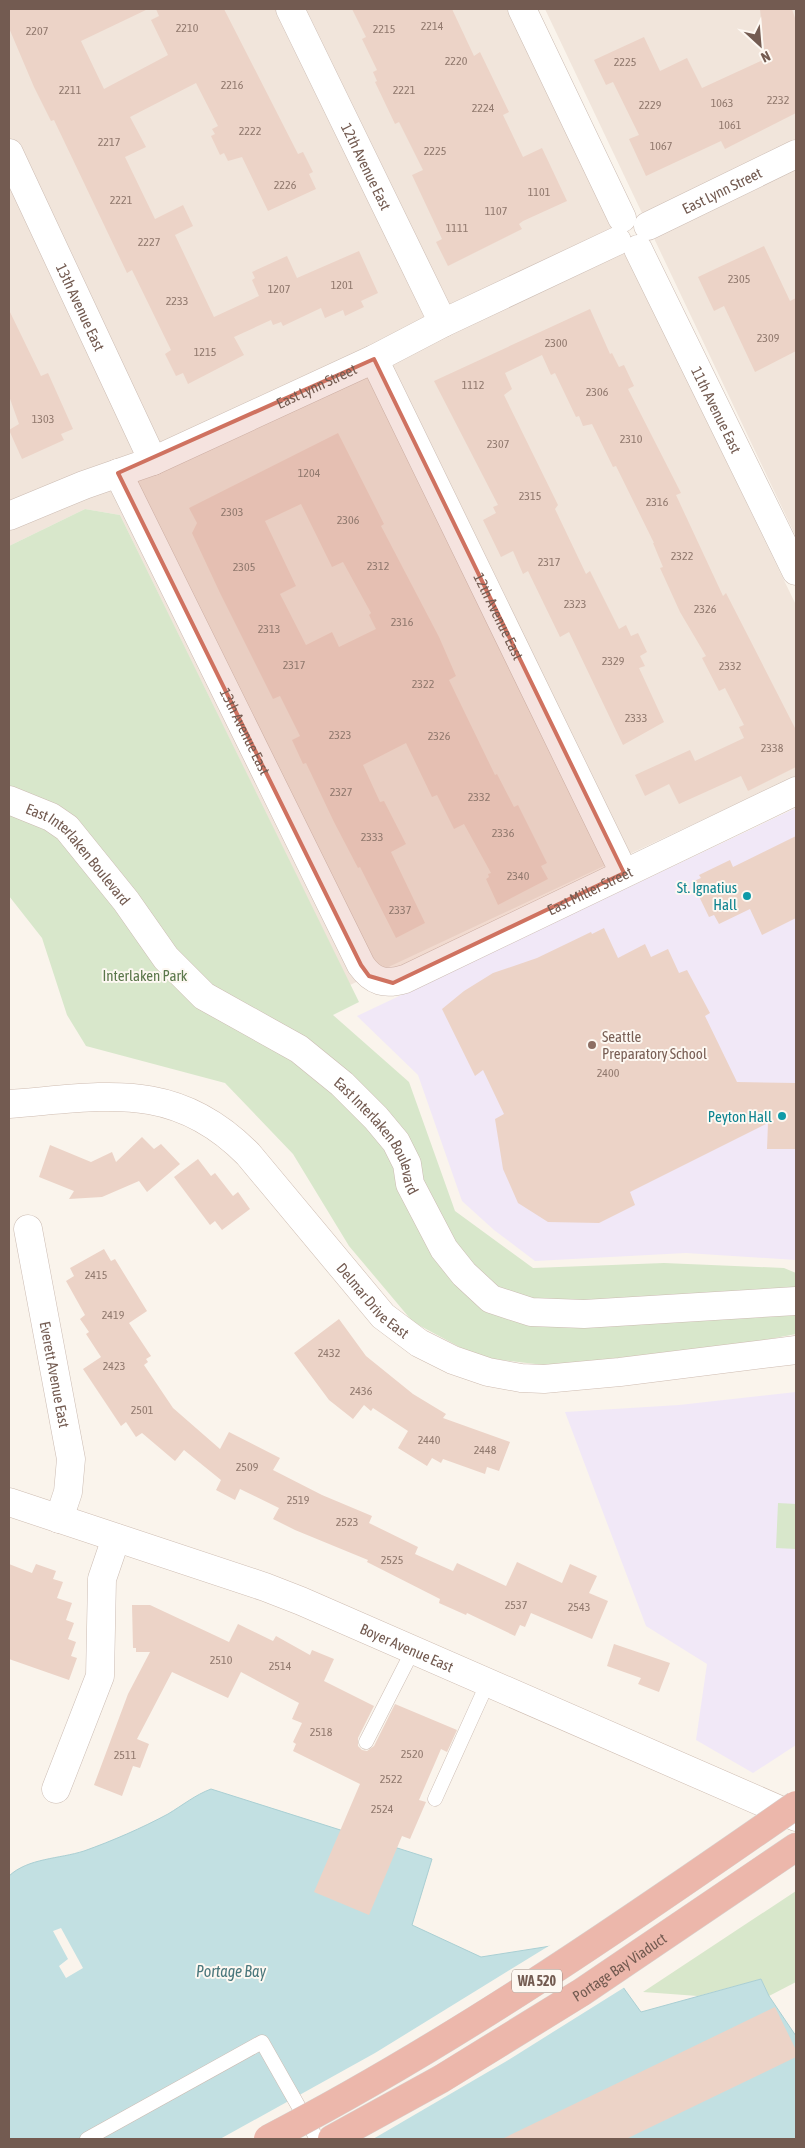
<svg xmlns="http://www.w3.org/2000/svg" width="805" height="2148" font-family="'Asap Condensed',sans-serif">
	<rect width="100%" height="100%" fill="#faf4ec"/>
	<path fill="#f1e5db" d="M9 9H507L796 605V776L350 985 120 515 85 509 9 546Z
		M545 9H796V537Z"/>
	<path fill="#f1e8f7" d="M796 808V1260L686 1253 535 1261 494 1230 462 1201 418 1075 357 1016Z
		M796 1392V1745L753 1773 696 1740 707 1664 646 1626 565 1412 679 1405Z"/>
	<path fill="#d8e7cb" d="M85 509 120 515 359 1002 333 1015 409 1082 455 1211 533 1268 664 1263 784 1268 796 1273V1334L718 1349 552 1366 478 1357 413 1322 349 1246 293 1154 225 1083 86 1046 67 1015 42 938 9 896V546Z
		M778 1503 796 1504V1549L776 1548Z
		M796 1891V1982L769 1996 761 1979 698 1996 643 1992Z"/>
	<path fill="#c2e0e2" stroke="#aacfd3" d="M211 1789 432 1859 412 1925 481 1957 589 1940 641 2012 761 1979 769 1996 796 2036V2139H9V1876C28 1858 59 1859 84 1851 112 1841 142 1828 168 1814 183 1805 195 1795 211 1789Z"/>
	<path fill="#faf4ec" d="M61 1928 83 1968 66 1978 59 1966 68 1959 53 1931Z
		M589 1938 625 1987 505 2062 373 2139H220L375 2053 552 1944Z"/>
	<path fill="#ecd3c7" fill-rule="evenodd" d="M9 9H148L81 41 104 89 168 55 151 20 159 16 156 9H224L298 154 303 152 313 172 309 174 316 189 268 211 242 157 228 161 224 153 220 155 211 136 215 134 212 129 218 126 196 83 130 117 146 147 125 157 155 219 183 205 193 226 175 235 214 317 259 296 252 280 255 278 252 272 287 256 297 278 359 251 378 293 361 301 364 307 345 316 343 310 325 318 321 308 283 326 281 322 273 325 271 320 234 337 244 355 188 384 183 373 176 376 165 354 171 350 132 270 127 273 54 120 51 121 34 87 9 28Z
		M352 9H452L474 56 480 52 509 112 503 115 523 157 542 148 567 201 523 221 519 224 522 229 448 266 436 242 442 239 412 175 423 170 399 122 395 124 375 82 377 81 373 72 377 70 362 39 366 37Z
		M760 9H792L796 21V113L725 149 721 141 646 176 629 139 639 135 613 82 606 85 594 60 644 37 660 71 687 58 702 88 765 59Z
		M764 246 790 301 796 298V351L755 372 724 306 714 311 698 277Z
		M590 309 610 354 612 353 619 367 624 365 634 386 628 389 681 493 676 495 723 596 726 593 796 730V767L748 791 741 776 679 804 669 784 645 796 635 775 690 750 695 761 744 738 739 727 744 725 725 688 719 691 702 658 706 656 680 612 660 568 663 567 653 543H654L616 466 613 467 592 424 583 426 579 416 576 417 555 373 551 375 542 355 505 373 512 389 504 395 558 505 555 509 586 574 590 571 619 629 626 625 631 636 638 633 647 652 640 656 645 666 639 668 664 722 623 745 569 632 560 637 528 571 523 574 513 551 501 557 483 520 496 513 493 507 498 505 434 381Z
		M9 310 41 376 48 373 73 429 61 434 64 440 22 459 9 430 19 424 9 396Z
		M338 433 384 524 381 526 439 637 456 676 449 680 495 775 497 774 514 807 518 805 547 863 541 866 548 879 498 905 486 879 489 877 488 874 491 873 464 824 454 829 437 795 432 797 406 743 363 765 380 802 384 801 406 844 391 852 425 923 396 938 360 867 358 868 334 822 306 763 303 764 292 740 300 736 280 696 273 699 220 593 192 533 197 523 189 508ZM301 504 332 567 343 562 371 613 369 615 376 629 339 647 332 632 306 645 280 594 296 586 265 521Z
		M796 836V918L762 935 750 909 719 924 714 915 709 917 692 882 701 878 699 875 730 860 733 867Z
		M604 928 618 958 645 944 651 957 668 949 679 973 687 970 710 1013 705 1016 737 1082 796 1083V1149H767L768 1123 630 1192 635 1205 599 1223 548 1222 518 1203 503 1169 495 1119 504 1114 483 1070 475 1076 442 1009 464 991 493 973 537 958 591 932 592 934Z
		M142 1137 154 1149 161 1144 180 1164 147 1192 139 1181 102 1197 69 1199 74 1191 39 1177 50 1145 91 1162 112 1152 116 1162Z
		M198 1159 211 1176 215 1173 233 1196 238 1192 250 1209 222 1230 215 1221 210 1225 174 1177Z
		M104 1249 111 1261 115 1259 147 1311 129 1323 151 1356 146 1359 148 1362 144 1365 173 1408 220 1449 229 1432 280 1458 273 1470 322 1495 372 1516 369 1523 418 1547 415 1554 453 1571 457 1563 506 1586 517 1562 562 1583 570 1564 597 1576 589 1593 608 1601 592 1639 531 1613 525 1627 520 1625 515 1636 467 1613 466 1615 439 1603 440 1599 367 1562 368 1560 295 1530 273 1519 279 1508 240 1489 235 1500 216 1490 221 1480 184 1450 175 1461 142 1433 136 1437 126 1422 121 1426 83 1369 101 1357 86 1334 89 1332 80 1319 85 1315 66 1281 74 1276 70 1268Z
		M339 1319 366 1356 413 1394 446 1414 443 1418 510 1442 499 1471 487 1467 485 1474 443 1459 441 1463 432 1458 427 1466 398 1448 408 1431 373 1408 371 1411 364 1405 353 1419 329 1400 294 1353Z
		M9 1564 32 1573 36 1564 56 1571 53 1579 63 1582 57 1598 72 1603 66 1620 74 1623 68 1639 76 1642 71 1656 77 1658 69 1680 9 1659Z
		M132 1605H150L229 1642 238 1624 273 1641 276 1636 310 1655 312 1650 334 1659 324 1681 374 1706 358 1738V1746L362 1750 367 1751 374 1746 395 1704 457 1730 447 1752 441 1749 419 1800 426 1802 410 1839 402 1836 369 1915 314 1892 360 1784 293 1751 296 1744 293 1742 302 1723 292 1719 299 1703 241 1672 228 1698 172 1672 137 1739 149 1744 140 1768 133 1766 122 1796 94 1785 128 1694 150 1652H136V1648H133Z
		M614 1644 670 1663 659 1692 638 1684 641 1678 607 1666Z
		M775 2007 796 2050V2057L626 2139H502Z"/>
	<g fill="none" stroke-linecap="round" stroke-linejoin="round">
		<defs>
			<path id="lane" d="M366 1742 413 1650
				M435 1799 488 1682
				M87 2139 262 2042 317 2139"/>
			<g id="street">
				<path id="s1" d="M290 9 443 323"/>
				<path d="M522 9 622 218"/>
				<path id="s2" d="M9 153 153 461"/>
				<path id="s3" d="M648 226 796 154"/>
				<path id="s4" d="M638 249 796 571"/>
				<path id="s5" d="M374 359 624 873"/>
				<path id="s6" d="M118 473 361 965C373 982 385 985 405 979L796 791"/>
				<path id="s7" d="M9 516 84 485 153 461 374 359 443 323 617 241"/>
				<path id="s8" d="M9 800 51 817 67 828 126 901 166 958 204 996 299 1049 342 1084 376 1118 396 1142 407 1164 410 1184 444 1249 464 1274 491 1299 531 1312 584 1314 796 1301"/>
				<path id="s9" d="M28 1229 71 1459 68 1492 59 1519"/>
				<path d="M56 1789 100 1676 102 1579 116 1538"/>
			</g>
			<g id="secondary">
				<path id="s10" d="M9 1104C103 1097 174 1079 248 1154L383 1316 419 1343 453 1360 488 1372 521 1378 544 1379 620 1372 796 1350"/>
				<path id="s11" d="M9 1502 265 1587 301 1601 796 1817"/>
			</g>
			<g id="highway">
				<path id="s12" d="M332 2139 441 2079 582 1992 796 1847"/>
			</g>
		</defs>
		<use href="#lane" stroke="#ccbcb3" stroke-width="15"/>
		<use href="#street" stroke="#ccbcb3" stroke-width="29"/>
		<use href="#secondary" stroke="#cebcb1" stroke-width="29"/>
		<use href="#highway" stroke="#d8d1ce" stroke-width="29"/>
		<use href="#lane" stroke="#fff" stroke-width="14"/>
		<use href="#street" stroke="#fff" stroke-width="28"/>
		<use href="#secondary" stroke="#fff" stroke-width="28"/>
		<use href="#highway" stroke="#ecb7ab" stroke-width="28"/>
		<defs>
			<path id="highway-bridge" d="M268 2139C453 2043 625 1924 796 1805"/>
		</defs>
		<use href="#highway-bridge" stroke="#d8d1ce" stroke-width="29" stroke-linecap="butt"/>
		<use href="#highway-bridge" stroke="#ecb7ab" stroke-width="28"/>
	</g>
	<path fill="#cf7260" fill-opacity="0.2" stroke="#cf7260" stroke-width="4" stroke-linejoin="round" d="M374 359 624 873 393 983 369 976 361 965 118 473Z"/>
	<g fill="#0f9aa8" stroke="#fdf8f2" stroke-width="2">
		<circle cx="747" cy="896" r="5"/>
		<circle cx="782" cy="1116" r="5"/>
	</g>
	<circle fill="#8d6e63" stroke="#fdf8f2" stroke-width="2" cx="592" cy="1045" r="5"/>
	<g text-anchor="middle" dominant-baseline="central" stroke-width="4" stroke-linejoin="round" paint-order="stroke">
		<g font-size="12" fill="#91796e">
			<text x="432" y="26">2214</text>
			<text x="187" y="28">2210</text>
			<text x="384" y="29">2215</text>
			<text x="37" y="31">2207</text>
			<text x="456" y="61">2220</text>
			<text x="625" y="62">2225</text>
			<text x="232" y="85">2216</text>
			<text x="70" y="90">2211</text>
			<text x="404" y="90">2221</text>
			<text x="778" y="100">2232</text>
			<text x="722" y="103">1063</text>
			<text x="650" y="105">2229</text>
			<text x="483" y="108">2224</text>
			<text x="730" y="125">1061</text>
			<text x="250" y="131">2222</text>
			<text x="109" y="142">2217</text>
			<text x="661" y="146">1067</text>
			<text x="435" y="151">2225</text>
			<text x="285" y="185">2226</text>
			<text x="539" y="192">1101</text>
			<text x="121" y="200">2221</text>
			<text x="496" y="211">1107</text>
			<text x="457" y="228">1111</text>
			<text x="149" y="242">2227</text>
			<text x="739" y="279">2305</text>
			<text x="342" y="285">1201</text>
			<text x="279" y="289">1207</text>
			<text x="177" y="301">2233</text>
			<text x="768" y="338">2309</text>
			<text x="556" y="343">2300</text>
			<text x="205" y="352">1215</text>
			<text x="473" y="385">1112</text>
			<text x="597" y="392">2306</text>
			<text x="43" y="419">1303</text>
			<text x="631" y="439">2310</text>
			<text x="498" y="444">2307</text>
			<text x="309" y="473">1204</text>
			<text x="530" y="496">2315</text>
			<text x="657" y="502">2316</text>
			<text x="232" y="512">2303</text>
			<text x="348" y="520">2306</text>
			<text x="682" y="556">2322</text>
			<text x="549" y="562">2317</text>
			<text x="378" y="566">2312</text>
			<text x="244" y="567">2305</text>
			<text x="575" y="604">2323</text>
			<text x="705" y="609">2326</text>
			<text x="402" y="622">2316</text>
			<text x="269" y="629">2313</text>
			<text x="613" y="661">2329</text>
			<text x="294" y="665">2317</text>
			<text x="730" y="666">2332</text>
			<text x="423" y="684">2322</text>
			<text x="636" y="718">2333</text>
			<text x="340" y="735">2323</text>
			<text x="439" y="736">2326</text>
			<text x="772" y="748">2338</text>
			<text x="341" y="792">2327</text>
			<text x="479" y="797">2332</text>
			<text x="503" y="833">2336</text>
			<text x="372" y="837">2333</text>
			<text x="518" y="876">2340</text>
			<text x="400" y="910">2337</text>
			<text x="608" y="1073">2400</text>
			<text x="96" y="1275">2415</text>
			<text x="113" y="1315">2419</text>
			<text x="329" y="1353">2432</text>
			<text x="114" y="1366">2423</text>
			<text x="361" y="1391">2436</text>
			<text x="142" y="1410">2501</text>
			<text x="429" y="1440">2440</text>
			<text x="485" y="1450">2448</text>
			<text x="247" y="1467">2509</text>
			<text x="298" y="1500">2519</text>
			<text x="347" y="1522">2523</text>
			<text x="392" y="1560">2525</text>
			<text x="516" y="1605">2537</text>
			<text x="579" y="1607">2543</text>
			<text x="221" y="1660">2510</text>
			<text x="280" y="1666">2514</text>
			<text x="321" y="1732">2518</text>
			<text x="412" y="1754">2520</text>
			<text x="125" y="1755">2511</text>
			<text x="391" y="1779">2522</text>
			<text x="382" y="1809">2524</text>
		</g>
		<rect fill="#fdf8f2" stroke="#9c8a81" stroke-width="1" x="512" y="1969.5" width="50" height="23" rx="4"/>
		<g font-size="14" font-weight="bold" fill="#735b51">
			<text x="537" y="1981">WA 520</text>
		</g>
		<g font-size="15" fill="#735b51" stroke="#fdf8f2">
			<text stroke="none"><textPath href="#s1" startOffset="175">12th Avenue East</textPath></text>
			<text stroke="none"><textPath href="#s3" startOffset="82">East Lynn Street</textPath></text>
			<text stroke="none"><textPath href="#s2" startOffset="170">13th Avenue East</textPath></text>
			<text stroke="none"><textPath href="#s7" startOffset="334">East Lynn Street</textPath></text>
			<text stroke="none"><textPath href="#s4" startOffset="179">11th Avenue East</textPath></text>
			<text stroke="none"><textPath href="#s5" startOffset="286">12th Avenue East</textPath></text>
			<text stroke="none"><textPath href="#s6" startOffset="288">13th Avenue East</textPath></text>
			<text stroke="none"><textPath href="#s8" startOffset="90">East Interlaken Boulevard</textPath></text>
			<text stroke="none"><textPath href="#s6" startOffset="804">East Miller Street</textPath></text>
			<text stroke="none"><textPath href="#s8" startOffset="510">East Interlaken Boulevard</textPath></text>
			<text stroke="none"><textPath href="#s10" startOffset="448">Delmar Drive East</textPath></text>
			<text stroke="none"><textPath href="#s9" startOffset="148">Everett Avenue East</textPath></text>
			<text stroke="none"><textPath href="#s11" startOffset="424">Boyer Avenue East</textPath></text>
			<text stroke="none"><textPath href="#s12" startOffset="335">Portage Bay Viaduct</textPath></text>
		</g>
		<g font-size="15" fill="#0d838f" stroke="#fdf8f2" text-anchor="end">
			<text x="737" y="887">St. Ignatius<tspan x="737" dy="17">Hall</tspan></text>
			<text x="772" y="1116">Peyton Hall</text>
		</g>
		<g font-size="15" fill="#5b774b" stroke="#fdf8f2">
			<text x="145" y="975">Interlaken Park</text>
		</g>
		<g font-size="15" fill="#785e54" stroke="#fdf8f2" text-anchor="start">
			<text x="602" y="1036">Seattle<tspan x="602" dy="17">Preparatory School</tspan></text>
		</g>
		<g font-size="16" font-style="italic" fill="#4a777c" stroke="#fdf8f2">
			<text x="231" y="1971">Portage Bay</text>
		</g>
	</g>
	<rect width="805" height="2148" fill="none" stroke="#735b51" stroke-width="20"/>
	<g transform="translate(760 45) rotate(154)" stroke="#fdf8f2" stroke-width="4" paint-order="stroke">
	<path d="M0-4L9 19L0 12L-9 19Z" fill="#735b51"/>
	<text y="-8" font-size="14" font-weight="bold" text-anchor="middle" fill="#735b51">N</text>
	</g>
</svg>
